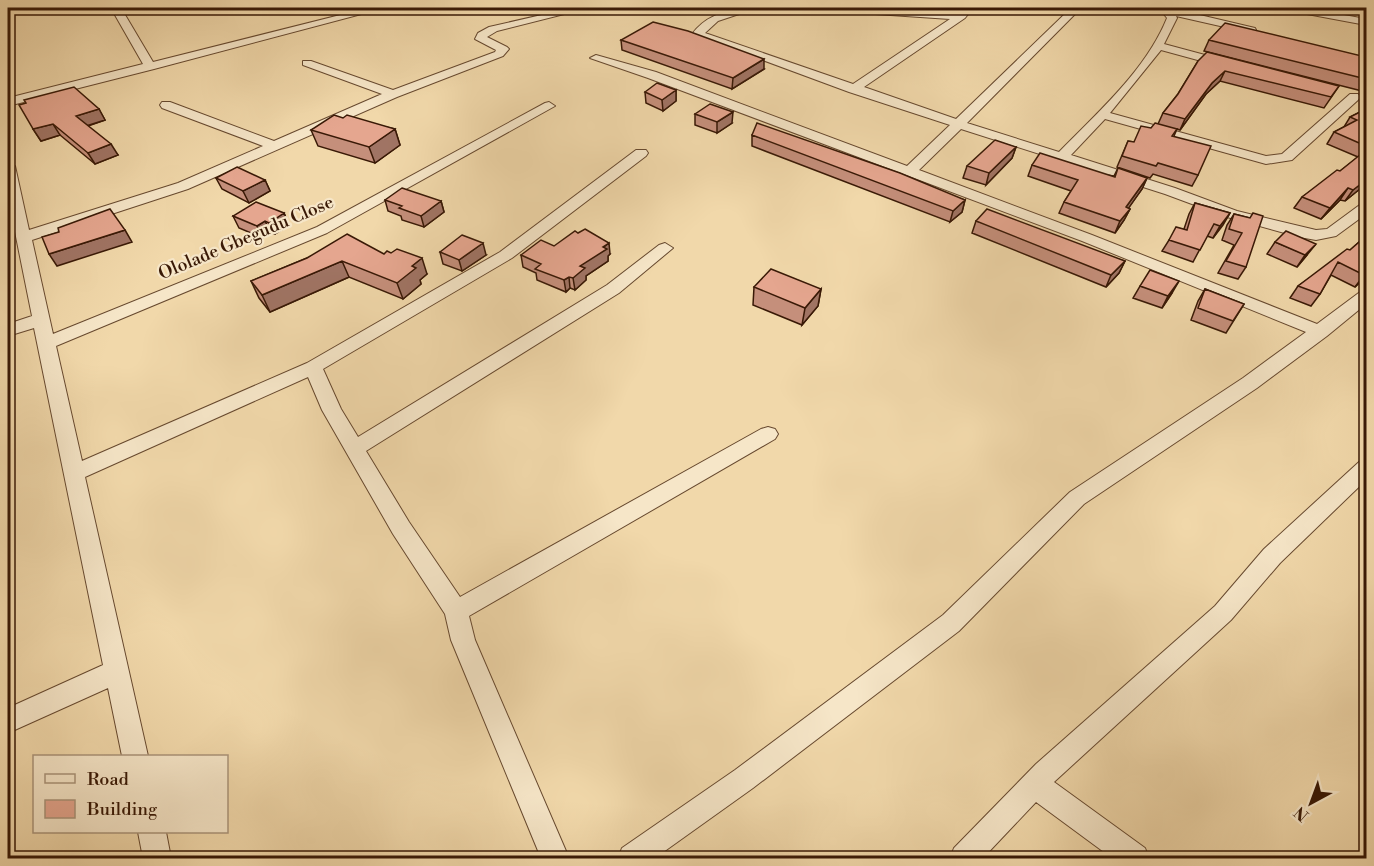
<svg xmlns="http://www.w3.org/2000/svg" width="1374" height="866" font-family="'Libre Bodoni',serif">
	<rect width="100%" height="100%" fill="#f1d8aa"/>
	<filter id="stains"><feTurbulence type="fractalNoise" baseFrequency=".00333" numOctaves="4"/><feColorMatrix values="0 0 0 0 .2 0 0 0 0 .09 0 0 0 0 .02 0 0 0 .5 -.17"/></filter>
	<radialGradient id="worn" r=".72"><stop offset=".6" stop-color="#630" stop-opacity="0"/><stop offset="1" stop-color="#630" stop-opacity=".3"/></radialGradient>
	<g fill="none" stroke-linecap="round" stroke-linejoin="round">
		<defs>
			<path id="minor" d="M111 8H121L153 62 368 8H384L154 69 8 106V98L143 64Z
				M572 8H588L497 31 487 37 507 47 509 49 503 56 397 97 188 189 32 240 53 334 317 227 545 103 549 102 555 106 327 233 56 346 82 461 307 363 500 252 636 150H646L648 153 646 156 512 258 323 369 341 409 358 437 607 285 659 245 665 243 673 248 619 293 366 451 409 522 460 597 761 429 768 427 775 429 778 434 775 439 469 616 475 640 569 858H541L451 640 445 614 393 534 322 410 308 377 85 477 148 756H122L108 688 8 733V708L103 665 34 328 8 336V324L32 316 8 197V162L15 166 29 230 178 183 263 146 162 108 160 105 162 102H170L274 141 382 94 303 65V61H311L393 90 495 52 496 50 475 39 478 33 489 27Z
				M741 8H757L718 21 705 33 853 84 950 19 831 11 826 8H874L958 13 963 8H973L965 18 864 87 956 119 1071 8H1081L967 123 1059 152C1098 112 1146 70 1167 18L1163 13 1153 10 1152 8H1170L1255 28 1256 30 1251 33 1176 16 1177 18 1164 44 1231 62 1233 64 1227 68 1161 50 1110 113 1266 156 1282 154 1350 94H1358L1360 97 1358 100 1292 160 1266 164 1105 119 1071 155 1175 188 1237 211 1316 230 1327 229 1361 204 1366 203V214L1336 236 1316 240 1299 237 1227 217 1165 194 961 129 919 170 1092 235 1317 324 1360 292 1366 291V304L1327 336 1257 388 1084 504 959 631 753 788 655 858H618L622 848 735 770 943 615 1070 492 1243 378 1306 332 1082 241 648 78 590 58 596 55 656 72 907 166 950 125 849 92 692 34C705 17 721 12 741 8Z
				M1286 8H1305L1366 19V25L1291 11Z
				M1366 460V480L1280 563 1231 620 1054 782 1145 848 1149 858H1112L1036 802 983 858H950L954 848 1036 764 1215 606 1264 549 1359 462Z
				M138 832H166L171 858H143Z"/>
		</defs>
		<use href="#minor" stroke="#67492f" stroke-width="2"/>
		<use href="#minor" fill="#f6e6c8" fill-rule="evenodd"/>
	</g>
	<path fill="#c58f7b" stroke="#391906" stroke-width="1.5" d="M929 8H951L950 10 929 9Z
		M621 40 764 69 732 89 622 50Z
		M1209 40 1366 57V92L1204 51Z
		M1198 61 1339 86 1324 108 1220 81 1206 94 1180 130 1177 129 1174 136 1198 175 1192 186 1153 174 1150 178 1117 167 1128 141 1134 142 1151 128 1158 124 1163 113 1178 94Z
		M676 90V101L663 111 646 103 645 92Z
		M99 109 105 120 88 126 118 155 95 164 60 135 41 141 33 129Z
		M1366 109V184L1345 201 1340 200 1321 219 1294 208 1302 197 1340 171 1358 157 1327 144 1334 132 1344 127 1350 117Z
		M695 114 732 123 717 133 695 125Z
		M343 118 395 129 400 145 375 163 318 146 311 130Z
		M752 135 965 200 962 212 950 222 752 146Z
		M1016 147 1012 158 986 185 963 178 967 166Z
		M1032 165 1114 176 1118 168 1147 178 1142 189 1128 208 1130 209 1124 220 1115 233 1059 213 1064 202 1071 191 1028 176Z
		M216 178 265 180 270 191 249 203 222 189Z
		M385 200 441 201 444 212 424 227 402 220 401 216 388 211Z
		M1195 203 1230 213 1213 238 1207 236 1193 262 1162 251 1169 240 1184 229 1189 214Z
		M284 213 289 225 275 234 271 233 263 238 239 228 233 216Z
		M1234 214 1250 218 1246 267 1238 279 1218 273 1234 245 1222 240 1227 225Z
		M976 221 1125 261 1119 273 1106 287 972 233Z
		M1366 236V276L1355 287 1331 275 1320 294 1311 306 1290 298 1298 286 1350 250Z
		M1275 242 1307 255 1297 267 1267 254Z
		M554 246 610 254 608 256V261L586 276V280L575 290 570 288 566 292 537 280 536 273 523 267 521 255Z
		M440 252 486 255 462 271 443 264Z
		M384 254 427 274 420 280 421 284 403 299 349 277 270 312 259 298 251 281 307 258Z
		M1140 286 1172 293 1162 308 1133 298Z
		M754 287 821 289 818 306 802 325 753 305Z
		M1205 289 1244 304 1226 333 1191 320 1198 301Z"/>
	<path fill="#a07464" stroke="#391906" stroke-width="1.5" d="M764 59V69L732 89 733 78Z
		M1225 71 1220 81 1206 94 1180 130 1185 119 1212 83Z
		M676 90V101L663 111 662 100Z
		M99 109 105 120 83 127 76 116Z
		M733 112 732 123 717 133V122Z
		M53 124 60 135 41 141 33 129Z
		M395 129 400 145 375 163 369 147Z
		M111 144 118 155 95 164 88 153Z
		M1016 147 1012 158 986 185 989 173Z
		M1147 178 1142 189 1121 219 1126 207Z
		M265 180 270 191 249 203 243 191Z
		M1366 180V184L1345 201 1353 190Z
		M1348 188 1340 200 1321 219 1330 208Z
		M965 200 962 212 950 222 953 211Z
		M441 201 444 212 424 227 421 216Z
		M1130 209 1124 220 1115 233 1120 221Z
		M284 213 289 225 275 234 269 223Z
		M1230 213 1223 225 1213 238 1220 226Z
		M265 221 271 233 263 238 257 226Z
		M125 230 132 242 57 266 49 254Z
		M483 243 486 255 462 271 459 260Z
		M609 243 610 254 608 256V261L586 276V280L575 290 573 278 580 266Z
		M1316 244 1307 255 1297 267 1305 255Z
		M422 258 427 274 420 280 421 284 403 299 397 283 412 266Z
		M342 261 349 277 270 312 262 295Z
		M1125 261 1119 273 1106 287 1111 275Z
		M1366 273V276L1355 287 1364 275Z
		M569 277 570 288 566 292 564 280Z
		M1179 281 1172 293 1162 308 1168 296Z
		M821 289 818 306 802 325 805 308Z
		M19 854 29 858H19Z"/>
	<path fill="#e5a68f" stroke="#391906" stroke-width="1.5" d="M653 22 688 31 764 59 733 78 621 40Z
		M1225 23 1366 57V79L1209 40Z
		M1207 52 1339 86 1331 97 1225 71 1212 83 1185 119 1163 113 1178 94 1198 61Z
		M657 83 676 90 662 100 645 92Z
		M74 87 99 109 76 116 111 144 88 153 53 124 33 129 19 105 26 103 24 100Z
		M710 104 733 112 717 122 695 114Z
		M1366 109V146L1334 132 1357 120 1350 117Z
		M334 115 343 118 347 115 395 129 369 147 311 130Z
		M757 123 900 173 965 200 953 211 752 135Z
		M1155 123 1177 129 1172 136 1211 146 1198 175 1158 163 1156 166 1122 156 1128 141 1134 142 1141 126 1151 128Z
		M995 140 1016 147 989 173 967 166Z
		M1366 150V180L1353 190 1348 188 1330 208 1302 197 1337 170 1340 171Z
		M1040 153 1115 177 1118 168 1147 178 1126 207 1130 209 1120 221 1064 202 1078 180 1032 165Z
		M237 167 265 180 243 191 216 178Z
		M402 188 441 201 421 216 399 208 402 206 385 200Z
		M256 202 284 213 269 223 265 221 257 226 233 216Z
		M1195 203 1230 213 1220 226 1214 224 1200 250 1169 240 1176 227 1187 230Z
		M110 209 125 230 49 254 42 237 59 232 58 228Z
		M987 209 1125 261 1111 275 976 221Z
		M1253 213 1263 216 1246 267 1226 261 1242 233 1229 229 1234 214 1250 218Z
		M585 229 609 243 603 247 607 249 580 266 585 268 573 278 569 277 564 280 535 269 541 264 521 255 541 240 554 246 575 231 578 233Z
		M1286 231 1316 244 1305 255 1275 242Z
		M347 234 384 254 387 251 391 253 397 249 422 258 412 266 416 268 397 283 342 261 262 295 251 281 307 258Z
		M462 235 483 243 459 260 440 252Z
		M1366 236V273L1364 275 1338 262 1320 294 1298 286 1347 249 1350 250Z
		M771 269 821 289 805 308 754 287Z
		M1150 270 1179 281 1168 296 1140 286Z
		M1205 289 1244 304 1233 321 1198 308Z
		M19 854V858H11Z"/>
	<g text-anchor="middle" dominant-baseline="central" stroke-width="4.5" stroke-linejoin="round" paint-order="stroke">
		<g font-size="18" fill="#391906" stroke="#f6e6c8">
			<text transform="translate(246 238) rotate(-23)">Ololade Gbegudu Close</text>
		</g>
	</g>
	<rect width="1374" height="866" fill="none" stroke="#f1d8aa" stroke-width="30"/>
	<rect x="9" y="9" width="1356" height="848" fill="none" stroke="#391906" stroke-width="3"/>
	<rect x="15" y="15" width="1344" height="836" fill="none" stroke="#391906" stroke-width="1.5"/>
	<rect x="33" y="755" width="195" height="78" fill="#f6e6c8" stroke="#aa947a" stroke-width="1.5"/>
	<rect x="45" y="774" width="30" height="9" fill="#f6e6c8" stroke="#aa947a" stroke-width="1.5"/>
	<text x="87" y="785" font-size="18" fill="#391906">Road</text>
	<rect x="45" y="800" width="30" height="18" fill="#e5a68f" stroke="#aa947a" stroke-width="1.5"/>
	<text x="87" y="815" font-size="18" fill="#391906">Building</text>
	<g transform="translate(1311 803) rotate(221)" stroke="#f6e6c8" stroke-width="4.5" paint-order="stroke">
	<path d="M0-4.5L10 22L0 15L-10 22Z" fill="#391906"/>
	<text y="-9" font-size="16" font-weight="bold" text-anchor="middle" fill="#391906">N</text>
	</g>
	<rect width="100%" height="100%" filter="url(#stains)"/>
	<rect width="100%" height="100%" fill="url(#worn)"/>
</svg>
